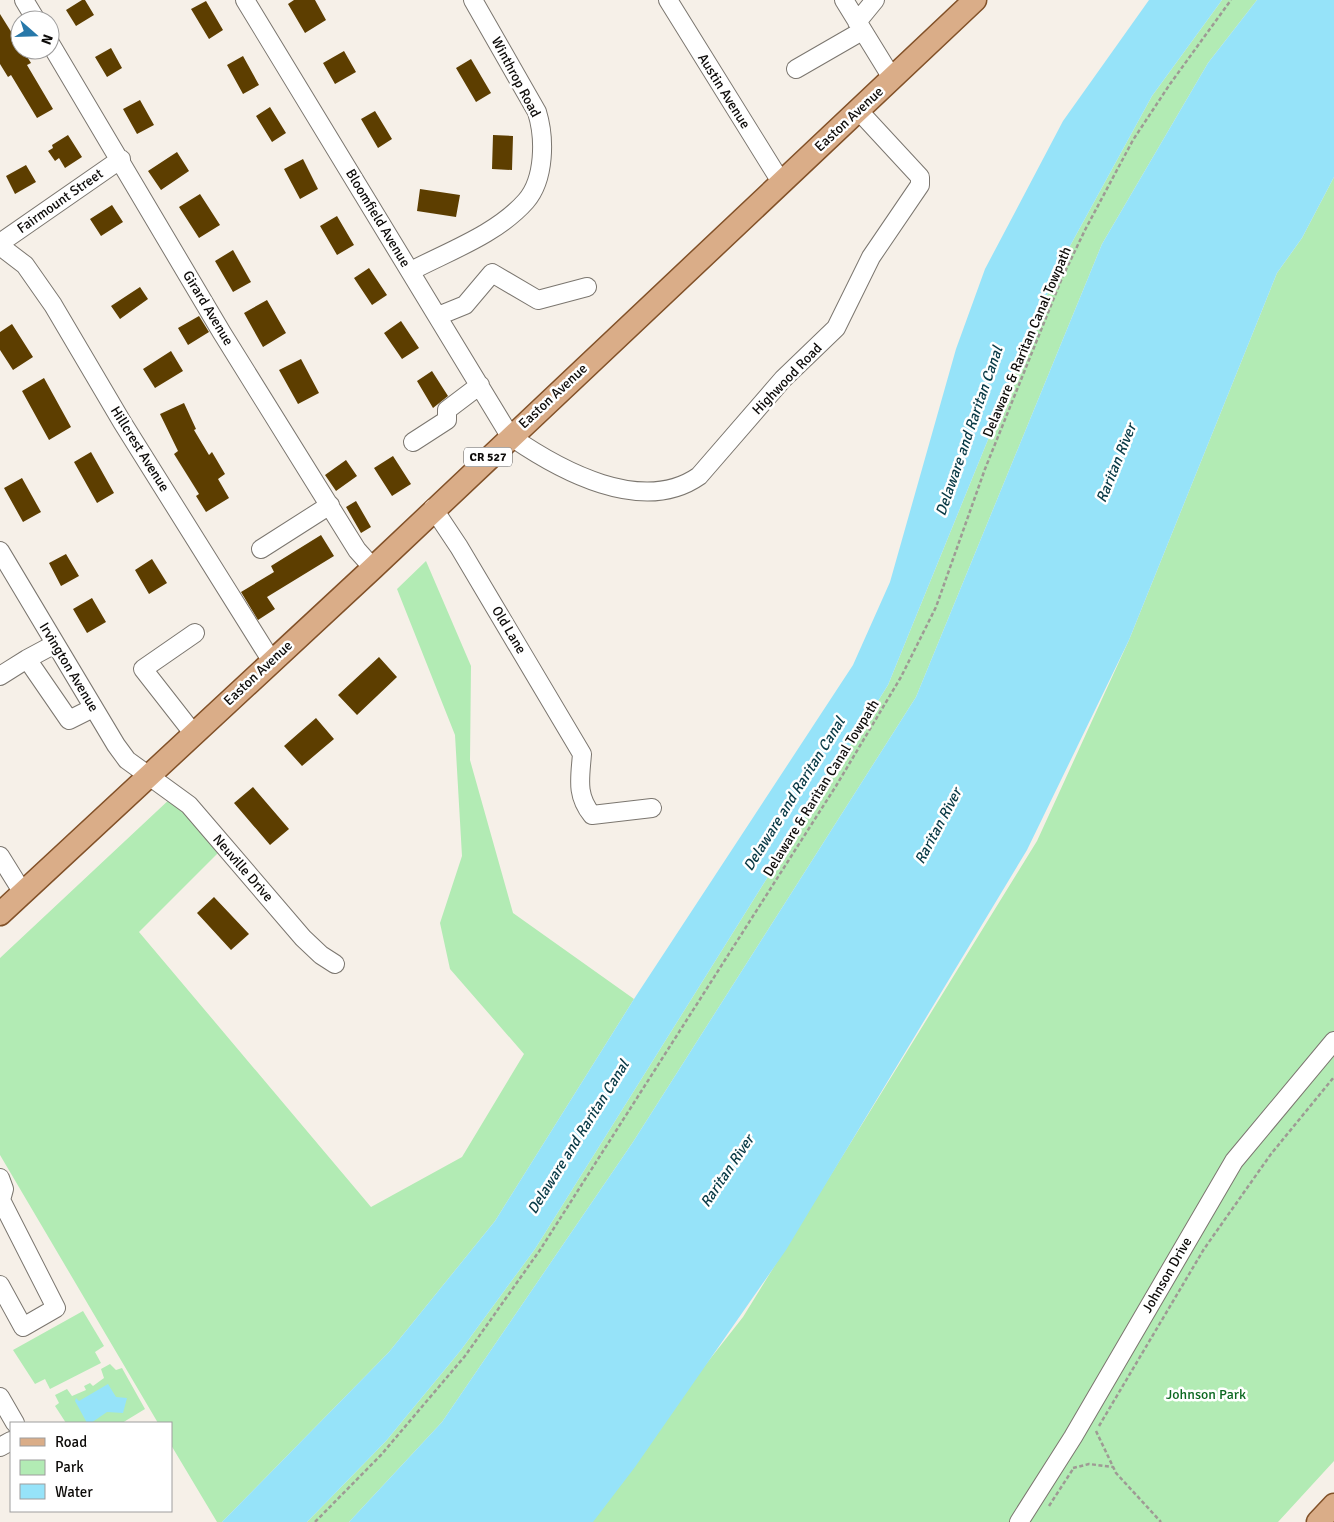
<svg xmlns="http://www.w3.org/2000/svg" width="1334" height="1522" font-family="Signika,sans-serif">
	<rect width="100%" height="100%" fill="#f6f0e8"/>
	<path fill="#b2ebb4" d="M1222 0H1257L1208 63 1102 244 916 697 633 1142 442 1422 349 1522H307L386 1441 461 1350 535 1249 888 685 1058 268 1152 96Z
		M1334 177V1461L1278 1522H582L743 1317 1037 841 1129 640 1277 273 1302 238Z
		M426 561 471 666 470 760 513 913 634 999 495 1221 389 1352 222 1522H217L171 1445V1423H158L0 1155V958L172 797 218 853 139 932 371 1207 462 1157 524 1054 450 969 440 923 462 856 455 735 397 589Z
		M83 1311 104 1346 95 1352 101 1363 50 1389 45 1379 35 1384 13 1350Z
		M110 1364 116 1370 122 1368 145 1409 122 1423H66L55 1406 59 1403 55 1395 67 1389 72 1396 86 1390 84 1386 90 1383 93 1386 104 1378 101 1369Z"/>
	<path fill="#96e3f9" d="M1149 0H1222L1152 96 1058 268 888 685 535 1249 461 1350 386 1441 307 1522H222L389 1352 495 1221 634 999 853 665 890 582 956 349 985 269 1063 121Z
		M1257 0H1334V177L1302 238 1277 273 1129 640 1027 850 786 1250 635 1467 593 1522H349L442 1422 633 1142 916 697 1102 244 1208 63Z
		M108 1384 116 1397 127 1398 123 1413 107 1412 91 1423H87L75 1401 76 1398 79 1401Z"/>
	<path fill="#5d3e00" d="M82 0H85L94 15 76 26 66 10Z
		M294 0H315L326 20 305 33 288 4Z
		M206 1 223 30 209 39 191 9Z
		M0 14 20 46V50H23L31 63 27 65 53 109 37 118 11 75 8 77 0 64Z
		M111 48 122 68 107 77 95 57Z
		M344 51 356 72 335 84 323 63Z
		M243 56 259 85 243 94 227 65Z
		M471 59 491 93 476 102 456 68Z
		M140 100 154 125 137 134 123 109Z
		M270 107 286 133 272 142 256 116Z
		M375 111 392 139 378 148 361 119Z
		M68 135 82 157 65 168 59 158 55 161 48 151 53 148 52 145Z
		M493 135 513 136 512 170 492 169Z
		M177 152 189 171 161 190 148 171Z
		M303 159 318 189 300 199 284 169Z
		M26 165 36 182 15 194 6 176Z
		M420 189 460 195 456 217 417 211Z
		M200 194 220 225 199 238 179 207Z
		M112 205 123 222 101 236 90 219Z
		M337 216 354 245 337 255 320 226Z
		M233 250 251 282 233 292 215 261Z
		M369 268 387 295 372 305 354 278Z
		M140 287 148 299 120 319 111 306Z
		M267 300 286 333 263 347 244 313Z
		M199 316 209 332 188 345 178 328Z
		M401 321 419 348 402 359 384 333Z
		M12 324 33 357 13 370 0 350V332Z
		M171 351 183 371 155 388 143 369Z
		M301 359 319 393 298 404 279 370Z
		M432 371 448 396 433 408 417 381Z
		M44 378 71 427 49 440 22 391Z
		M184 403 196 429 194 430 209 455 212 452 225 474 218 479 229 498 206 512 196 496 199 494 174 454 178 451 160 414Z
		M91 452 114 493 97 503 74 462Z
		M393 456 411 484 392 496 374 468Z
		M346 460 357 476 336 491 325 475Z
		M22 478 41 512 23 522 4 488Z
		M356 501 371 527 361 533 346 507Z
		M321 535 334 556 267 597 275 609 258 620 241 592 274 572 271 566Z
		M66 554 79 576 61 586 49 563Z
		M152 559 167 583 149 594 135 570Z
		M92 598 106 622 87 633 73 609Z
		M379 657 397 677 357 715 338 695Z
		M316 718 334 739 302 766 284 746Z
		M253 787 289 829 270 845 234 803Z
		M214 897 249 934 231 950 197 913Z"/>
	<g fill="none" stroke-linecap="round" stroke-linejoin="round">
		<defs>
			<path id="minor" d="M24 0 36 20
				M245 0 510 436C559 470 642 516 699 476L783 379 836 328 871 257 920 185V177L858 110
				M668 0 781 182
				M844 0 892 78
				M857 22 875 0
				M50 43 222 333 357 550 373 568
				M796 69 862 31
				M0 243 121 159
				M0 246 25 265 53 305 122 422 271 660
				M411 271C449 251 497 234 526 201 545 179 545 138 537 112L473 0
				M438 316 465 305 492 273 538 300 587 287
				M413 442 447 420V410L480 385
				M433 508 459 547 582 754C580 779 576 795 592 815L652 808
				M261 549 330 505
				M0 551 116 745 127 760 189 805 303 938 321 955 335 964
				M55 644 27 659 69 720 93 708
				M0 676 27 659
				M193 733 143 669 195 633
				M0 856 23 893
				M0 1178 4 1189 1 1200 56 1308 23 1327 0 1285
				M0 1397 15 1423
				M0 1447 11 1441
				M1019 1522 1073 1437 1234 1161 1334 1041"/>
			<path id="major" d="M0 914 373 568 975 0
				M1318 1522 1334 1505"/>
		</defs>
		<use href="#minor" stroke="#7b766f" stroke-width="20"/>
		<use href="#major" stroke="#825128" stroke-width="25"/>
		<path stroke="#9e9a94" stroke-width="2.5" stroke-dasharray="4 2.5" stroke-linecap="butt" d="M1099 1426 1204 1249 1271 1154 1334 1077
			M1096 1431 1116 1473 1161 1522
			M1073 1468 1089 1464 1113 1467
			M1049 1506 1073 1469
			M315 1522 381 1455 465 1356 540 1250 836 786 901 677 936 607 985 469 1062 278 1085 230 1133 140 1170 84 1231 0"/>
		<use href="#minor" stroke="#fff" stroke-width="18"/>
		<use href="#major" stroke="#daad88" stroke-width="22"/>
	</g>
	<g text-anchor="middle" dominant-baseline="central" stroke-width="5" stroke-linejoin="round" paint-order="stroke">
		<rect fill="#fff" stroke="#565453" stroke-width="1" x="464" y="447.5" width="48" height="19" rx="4"/>
		<g font-size="12" font-weight="bold" fill="#0d0b09">
			<text x="488" y="457">CR 527</text>
		</g>
		<g font-size="14" fill="#0d0b09" stroke="#fff">
			<text transform="translate(516 77) rotate(62)">Winthrop Road</text>
			<text transform="translate(724 91) rotate(58)">Austin Avenue</text>
			<text transform="translate(849 119) rotate(-43)">Easton Avenue</text>
			<text transform="translate(60 201) rotate(-35)">Fairmount Street</text>
			<text transform="translate(378 218) rotate(59)">Bloomfield Avenue</text>
			<text transform="translate(208 308) rotate(59)">Girard Avenue</text>
			<text transform="translate(1027 342) rotate(-67)">Delaware &amp; Raritan Canal Towpath</text>
			<text transform="translate(787 379) rotate(-46)">Highwood Road</text>
			<text transform="translate(553 396) rotate(-43)">Easton Avenue</text>
			<text transform="translate(140 449) rotate(58)">Hillcrest Avenue</text>
			<text transform="translate(509 630) rotate(59)">Old Lane</text>
			<text transform="translate(69 667) rotate(59)">Irvington Avenue</text>
			<text transform="translate(258 673) rotate(-43)">Easton Avenue</text>
			<text transform="translate(821 788) rotate(-58)">Delaware &amp; Raritan Canal Towpath</text>
			<text transform="translate(243 868) rotate(49)">Neuville Drive</text>
			<text transform="translate(1167 1275) rotate(-60)">Johnson Drive</text>
		</g>
		<g font-size="14" fill="#0c6821" stroke="#fff">
			<text x="1206" y="1394">Johnson Park</text>
		</g>
		<g font-size="15" font-style="italic" fill="#083945" stroke="#fff">
			<text transform="translate(969 431) rotate(-71)">Delaware and Raritan Canal</text>
			<text transform="translate(1116 463) rotate(-68)">Raritan River</text>
			<text transform="translate(794 794) rotate(-58)">Delaware and Raritan Canal</text>
			<text transform="translate(938 826) rotate(-62)">Raritan River</text>
			<text transform="translate(578 1137) rotate(-58)">Delaware and Raritan Canal</text>
			<text transform="translate(727 1171) rotate(-56)">Raritan River</text>
		</g>
	</g>
	<rect x="10" y="1422" width="162" height="90" fill="#ffffff" stroke="#9e9d9d"/>
	<rect x="20" y="1438" width="25" height="8" fill="#daad88" stroke="#9e9d9d"/>
	<text x="55" y="1447" font-size="15" fill="#0d0b09">Road</text>
	<rect x="20" y="1460" width="25" height="15" fill="#b2ebb4" stroke="#9e9d9d"/>
	<text x="55" y="1472" font-size="15" fill="#0d0b09">Park</text>
	<rect x="20" y="1484" width="25" height="15" fill="#96e3f9" stroke="#9e9d9d"/>
	<text x="55" y="1497" font-size="15" fill="#0d0b09">Water</text>
	<g transform="translate(35 35) rotate(110)"><circle r="24" fill="#ffffff" stroke="#9e9d9d"/>
	<path d="M0-4L9 19L0 12L-9 19Z" fill="#2778a9"/>
	<text y="-8" font-size="14" font-weight="bold" text-anchor="middle" fill="#0d0b09">N</text>
	</g>
</svg>
